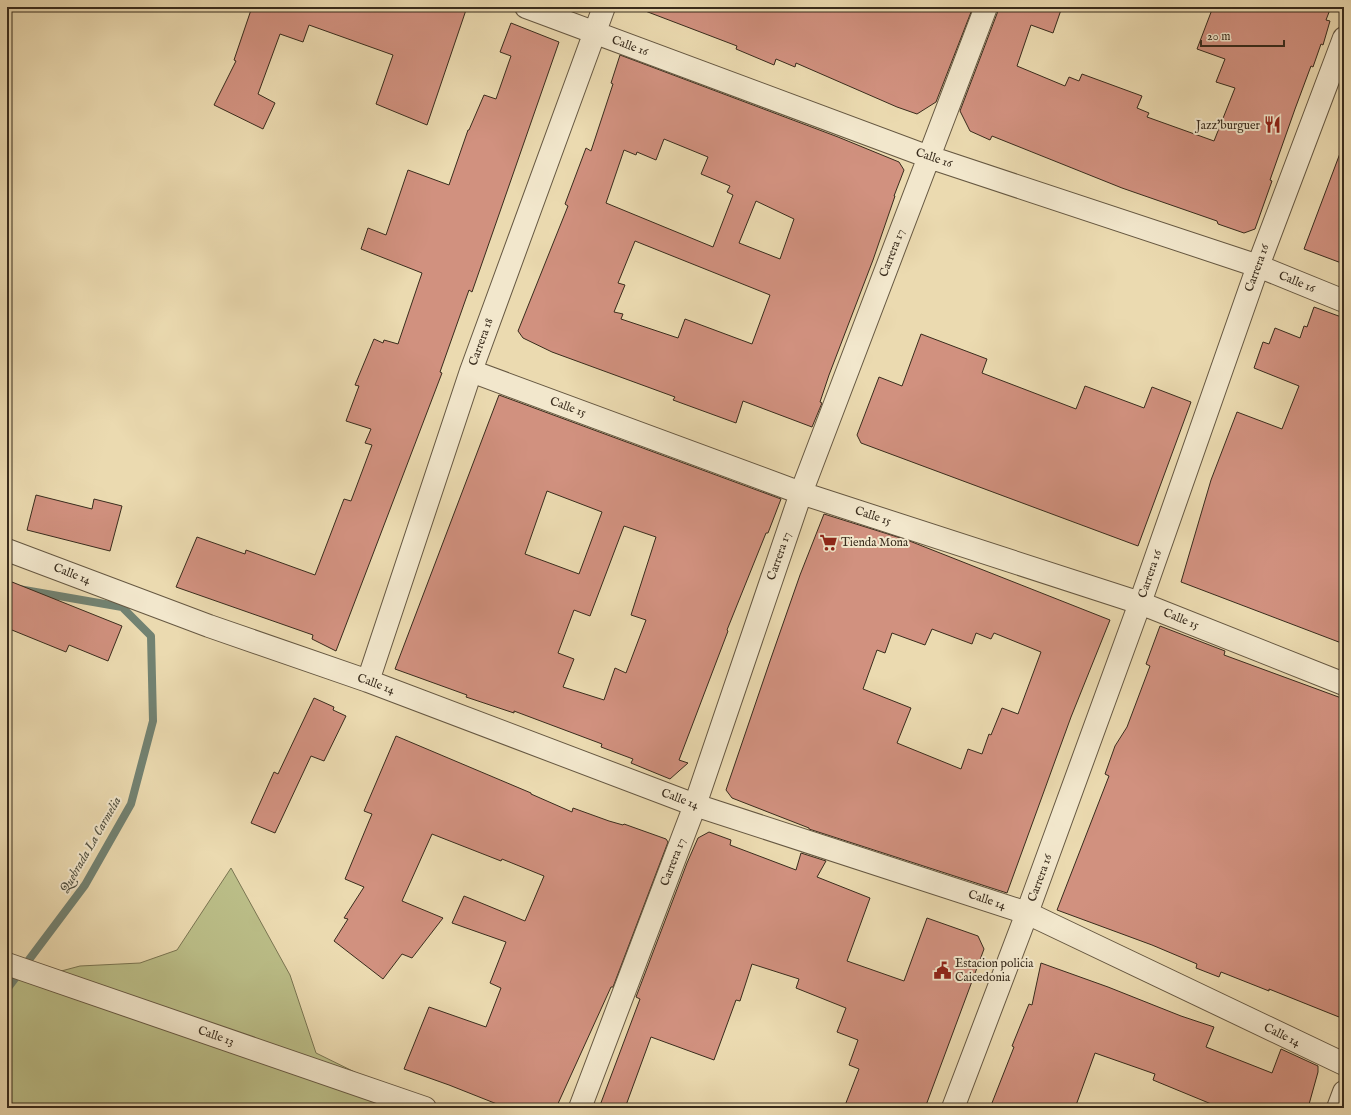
<svg xmlns="http://www.w3.org/2000/svg" width="1351" height="1115" font-family="'IM FELL English',serif">
	<rect width="100%" height="100%" fill="#ebdab0"/>
	<filter id="stains"><feTurbulence type="fractalNoise" baseFrequency=".005" numOctaves="4"/><feColorMatrix values="0 0 0 0 .2 0 0 0 0 .09 0 0 0 0 .02 0 0 0 .5 -.17"/></filter>
	<radialGradient id="worn" r=".72"><stop offset=".6" stop-color="#630" stop-opacity="0"/><stop offset="1" stop-color="#630" stop-opacity=".3"/></radialGradient>
	<path fill="#bbbe88" stroke="#7a7552" d="M231 868 290 975 316 1053 428 1108H7V969L50 974 80 966 140 963 177 950Z"/>
	<g fill="none" stroke-linecap="round" stroke-linejoin="round">
		<path stroke="#728272" stroke-width="8" d="M7 587 122 607 151 636 153 721 131 804 85 885 7 989"/>
	</g>
	<path fill="#d1917f" stroke="#392c1d" fill-rule="evenodd" d="M252 7H467L427 125 376 104 393 55 309 25 303 42 280 34 258 94 275 103 263 129 214 105 236 61 234 60Z
		M640 7H973L936 102 917 114 897 107 796 63 795 67 776 59 774 65 736 49 737 46 640 9Z
		M998 7H1062L1053 33 1031 25 1017 66 1065 86 1069 77 1079 81 1082 74 1142 96 1137 108 1149 113 1147 117 1214 141 1235 88 1216 82 1225 59 1197 49 1213 7H1331L1326 20 1330 21 1323 45 1321 44 1313 67 1311 66 1295 109 1270 180 1272 181 1255 229 1244 233 1218 224 1217 221 1122 188 992 136 990 140 970 131 960 111 998 11Z
		M511 23 559 42 472 292 469 290 440 372 442 373 336 651 312 639 313 635 176 587 197 537 245 554 246 550 315 575 344 499 351 501 372 445 365 443 371 429 346 421 359 386 355 385 374 339 383 343 384 340 398 344 422 273 361 249 368 228 386 235 408 170 449 185 468 130H469L484 95 496 99 511 56 500 52Z
		M620 55 838 137 899 162 904 170 894 196H895L873 260 829 375 820 402 822 403 812 427 743 401 736 423 673 400 675 397 552 352 523 338 518 331 568 206 565 204 586 148 591 151 613 84 611 83ZM664 139 708 157 701 174 730 186 727 192 733 195 713 247 606 203 624 150 636 155 637 152 656 160ZM756 201 794 219 780 259 739 243ZM635 241 770 295 752 344 685 319 678 338 621 319 623 314 614 312 625 285 618 283Z
		M1342 148 1344 149V264L1304 249Z
		M1314 307 1344 318V644L1181 582 1211 480 1237 412 1282 429 1299 386 1254 368 1263 342 1269 344 1275 328 1300 338 1304 326 1307 327Z
		M921 334 987 359 982 373 1076 409 1085 386 1144 408 1152 387 1191 402 1138 546 861 443 857 435 879 377 902 386Z
		M499 395 781 499 768 533H766L727 630 728 631 679 760 688 763 670 779 631 763 633 759 601 747 602 744 514 711V713L466 697 467 695 395 669ZM547 491 602 512 579 574 525 554ZM624 526 656 537 631 615 646 620 626 673 615 668 604 700 563 687 574 659 558 653 574 610 590 616Z
		M36 495 92 509 94 499 122 506 110 551 27 530Z
		M824 514 907 540 1110 620 1071 717 1007 893 809 829V828L732 798 726 790 770 661 800 575ZM932 629 972 644 976 633 991 639 994 633 1041 652 1018 714 1002 708 991 735 989 734 982 754 968 749 961 769 897 743 911 708 863 689 877 650 885 653 892 633 925 645Z
		M7 580 122 626 108 661 69 645 66 652 7 628Z
		M1160 626 1225 651 1224 655 1344 699V1002L1339 1017 1269 989V991L1221 972 1219 977 1196 968 1197 964 1152 945 1057 910 1109 776 1105 774 1115 746 1127 727 1150 666 1146 664Z
		M314 698 334 707 333 710 346 716 324 761 311 756 275 833 251 823 274 772 278 774Z
		M396 736 531 793V794L572 812 573 808 609 821 623 825 624 824 666 839 668 842 613 987H611L556 1108H507L449 1085 404 1069 429 1007 486 1027 501 988 490 983 506 942 452 923 464 896 525 921 544 876 502 859 501 861 432 834 402 901 443 918 412 958 402 954 383 979 334 941 348 919 344 918 364 887 345 879 372 814 364 811Z
		M709 832 731 840 730 845 796 870 801 853 826 861 817 877 870 898 847 961 904 981 927 918 978 936 984 949 925 1108H844L859 1069 849 1065 858 1040 837 1032 846 1008 796 988 799 979 752 964 740 1001 736 1000 714 1060 651 1037 625 1108H599L640 999 636 997 687 863 698 838Z
		M1041 963 1108 987 1181 1016 1214 1027 1206 1047 1272 1073 1281 1049 1318 1066V1072L1308 1108H1221L1153 1080 1155 1074 1095 1053 1075 1108H990L1014 1047 1012 1046 1029 1004 1032 1005Z"/>
	<g fill="none" stroke-linecap="round" stroke-linejoin="round">
		<defs>
			<path id="street" d="M526 7 929 157 1258 266 1344 301
				M471 371 801 493 1140 603 1344 684
				M7 550 209 626 368 681 695 805 1027 913 1344 1064
				M368 681 471 371 604 7
				M7 964 425 1108
				M580 1108 695 805 801 493 986 7
				M953 1108 1027 913 1140 603 1258 266 1344 38
				M1338 1108 1344 1092"/>
		</defs>
		<use href="#street" stroke="#665842" stroke-width="24"/>
		<use href="#street" stroke="#f2e7cc" stroke-width="22"/>
	</g>
	<defs>
		<symbol id="restaurant-bare" viewBox="-9 -9 18 18"><path d="M-5-6h1v4h1v-4h1v4h1v-4h1v5L-1.5 .5V6h-2V.5L-5-1ZM5-6V6H3V1.5H1.5Q1.5-4 5-6Z" fill="#8f2418" stroke="#f2e7cc" stroke-width="2.5" paint-order="stroke"/></symbol>
		<symbol id="supermarket-bare" viewBox="-9 -9 18 18"><path d="M-6-5.5h2.5l.6 2H6L4.5 2H-2.5L-4.4-4H-6ZM-1.5 3.2a1.3 1.3 0 1 0 .1 0ZM3 3.2a1.3 1.3 0 1 0 .1 0Z" fill="#8f2418" stroke="#f2e7cc" stroke-width="2.5" paint-order="stroke"/></symbol>
		<symbol id="civic-bare" viewBox="-9 -9 18 18"><path d="M-.6-6.5H3V-4.5H.6V-3L4-1V1h2V6H-6V1h2V-1L-.6-3ZM-1.2 2.5V6h2.4V2.5Z" fill="#8f2418" stroke="#f2e7cc" stroke-width="2.5" paint-order="stroke"/></symbol>
	</defs>
	<g fill-rule="evenodd">
		<use href="#restaurant-bare" x="1260" y="112" width="25" height="25"/>
		<use href="#supermarket-bare" x="816" y="530" width="25" height="25"/>
		<use href="#civic-bare" x="930" y="958" width="25" height="25"/>
	</g>
	<g text-anchor="middle" dominant-baseline="central" stroke-width="4" stroke-linejoin="round" paint-order="stroke">
		<g font-size="12" fill="#392c1d" stroke="#f2e7cc">
			<text transform="translate(630 46) rotate(20)">Calle 16</text>
			<text transform="translate(934 158) rotate(19)">Calle 16</text>
			<text transform="translate(892 253) rotate(-69)">Carrera 17</text>
			<text transform="translate(1257 268) rotate(-70)">Carrera 16</text>
			<text transform="translate(1297 282) rotate(22)">Calle 16</text>
			<text transform="translate(481 342) rotate(-70)">Carrera 18</text>
			<text transform="translate(568 407) rotate(20)">Calle 15</text>
			<text transform="translate(873 516) rotate(18)">Calle 15</text>
			<text transform="translate(779 556) rotate(-71)">Carrera 17</text>
			<text transform="translate(72 574) rotate(21)">Calle 14</text>
			<text transform="translate(1150 574) rotate(-71)">Carrera 16</text>
			<text transform="translate(1181 619) rotate(22)">Calle 15</text>
			<text transform="translate(376 684) rotate(20)">Calle 14</text>
			<text transform="translate(680 799) rotate(20)">Calle 14</text>
			<text transform="translate(673 862) rotate(-69)">Carrera 17</text>
			<text transform="translate(1040 878) rotate(-70)">Carrera 16</text>
			<text transform="translate(987 900) rotate(18)">Calle 14</text>
			<text transform="translate(1282 1035) rotate(26)">Calle 14</text>
			<text transform="translate(216 1036) rotate(19)">Calle 13</text>
		</g>
		<g font-size="12" fill="#392c1d" stroke="#f2e7cc" text-anchor="start">
			<text x="1260" y="125" text-anchor="end">Jazz'burguer</text>
			<text x="841" y="542">Tienda Mona</text>
			<text x="955" y="963">Estacion policia<tspan x="955" dy="14">Caicedonia</tspan></text>
		</g>
		<g font-size="13" font-style="italic" fill="#515040" stroke="#f2e7cc">
			<text transform="translate(91 845) rotate(-60)">Quebrada La Carmelia</text>
		</g>
	</g>
	<rect width="1351" height="1115" fill="none" stroke="#ebdab0" stroke-width="24"/>
	<rect x="8" y="8" width="1335" height="1099" fill="none" stroke="#392c1d" stroke-width="2"/>
	<rect x="12" y="12" width="1327" height="1091" fill="none" stroke="#392c1d"/>
	<path d="M1201 40v6h83v-6" fill="none" stroke="#392c1d" stroke-width="2"/>
	<text x="1207" y="40" font-size="12" fill="#392c1d" stroke="#f2e7cc" stroke-width="3" paint-order="stroke">20 m</text>
	<rect width="100%" height="100%" filter="url(#stains)"/>
	<rect width="100%" height="100%" fill="url(#worn)"/>
</svg>
